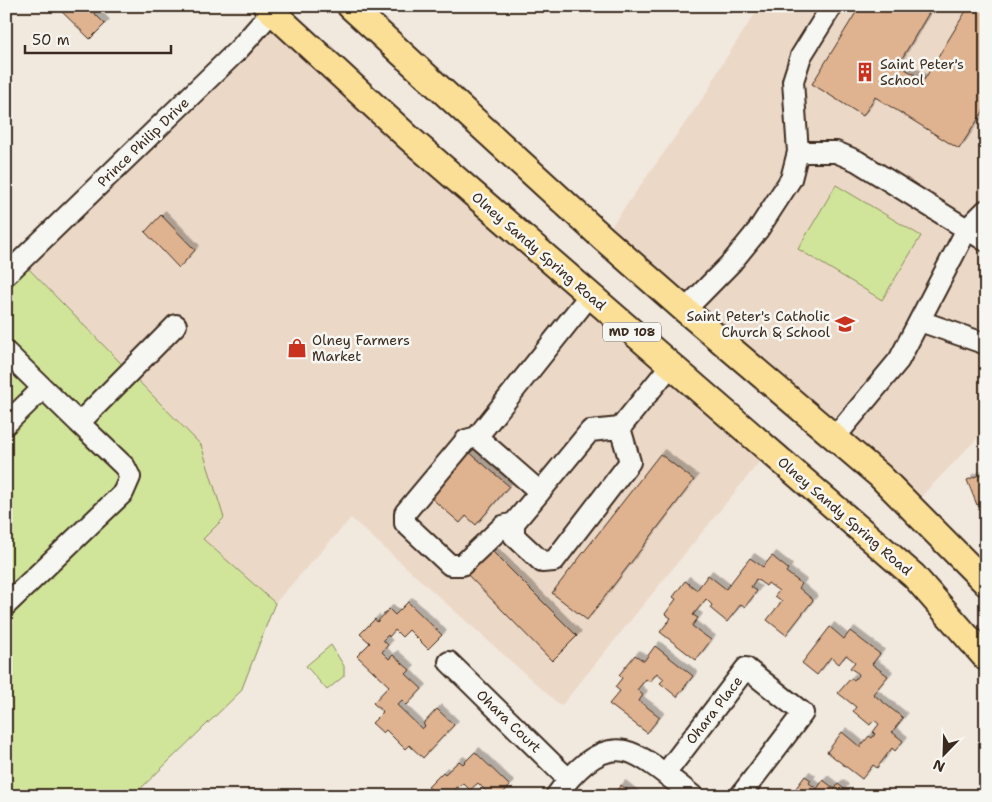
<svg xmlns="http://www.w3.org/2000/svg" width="992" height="802" font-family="'Shantell Sans',sans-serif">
	<defs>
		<filter id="shadow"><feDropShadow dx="4.5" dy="-4.5" stdDeviation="0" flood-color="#0004"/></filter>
	</defs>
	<rect width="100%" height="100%" fill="#f1e8de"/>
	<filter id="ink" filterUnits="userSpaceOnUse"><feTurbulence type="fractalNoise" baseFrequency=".02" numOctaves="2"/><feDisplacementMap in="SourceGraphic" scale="10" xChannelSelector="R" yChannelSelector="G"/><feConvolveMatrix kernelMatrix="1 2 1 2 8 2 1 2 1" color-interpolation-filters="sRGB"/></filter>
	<g filter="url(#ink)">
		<path fill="#ecd8c7" d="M760 6H986V429L911 507 603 238 708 91 719 69Z
			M272 12 769 450 561 706 351 518 275 603 203 539 21 261Z"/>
		<path fill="#d1e59a" stroke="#86885c" d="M836 185 921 236 882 300 798 249Z
			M21 261 201 445 224 518 203 539 275 603 241 691 133 796H6V275Z
			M331 645 344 666V676L327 690 306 666Z"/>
		<path fill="#dfb290" stroke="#3b2a1e" filter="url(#shadow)" d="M64 6H87L105 24 90 39 60 10Z
			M721 6H735L731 13Z
			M860 6H933L898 65 924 80 969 6H986V107L959 149 875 97 863 116 812 84Z
			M161 215 195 250 179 268 145 232Z
			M469 452 509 486 476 525 466 516 460 523 430 497Z
			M660 454 694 480 587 620 552 593Z
			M986 472V502L977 505 967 480Z
			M486 545 577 636 552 661 462 569Z
			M772 556 788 569 786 572 802 584 799 588 813 600 786 635 767 620 782 601 775 596 779 591 768 583 766 586 756 579 751 587 757 591 745 607 741 604 727 622 710 608 712 605 706 599 693 615 698 618 692 626 711 640 696 660 660 632 671 618 665 614 676 599 673 597 685 581 697 590 708 575 726 589 750 558 763 567Z
			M408 602 442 635 428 649 409 630 402 637 395 630 389 637 388 635 383 640 388 645 382 652 389 659 393 655 410 670 406 674 422 689 407 705 402 700 397 705 422 729 425 726 423 724 437 709 454 725 423 758 409 745 405 749 386 730 383 733 372 723 383 712 373 703 389 686 357 656 370 643 360 634 375 619 377 622 389 609 395 615Z
			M830 627 844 639 850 631 880 654 872 664 888 676 873 694 903 718 892 732 903 741 895 751 892 748 877 768 873 765 862 779 827 752 842 732 860 747 869 736 872 738 875 734 873 732 879 724 874 720 870 725 853 711 856 707 838 693 851 678 854 680 859 674 850 668 855 662 846 655 839 664 831 657 817 675 802 663Z
			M655 646 693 676 677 697 660 683 664 679 657 673 650 682 646 679 637 690 643 695 639 701 660 717 647 733 609 704 620 691 615 687 622 678 619 675 635 655 644 661Z
			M475 752 510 786 500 796H491L478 783 470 790 463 783 458 788 456 787 451 792 455 796H424L431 789 428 787 443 772 445 774 459 761 463 764Z
			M805 776 811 780 809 783 817 789 823 780 835 789 838 784 844 789 839 795 841 796H790Z
			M621 785 635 796H612Z"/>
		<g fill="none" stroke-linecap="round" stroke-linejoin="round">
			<defs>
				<path id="minor" d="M798 152H836L857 161 986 241
					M6 275 239 49 277 6
					M590 295 477 437 540 492 514 523V536L542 562 554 561 630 462 620 428 671 365
					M685 310 732 262 758 230 791 179 798 152 793 81 801 56 832 6
					M920 321 986 344
					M6 352 79 423
					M6 424 43 388
					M477 437 466 440 405 513V523L450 565H462L503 526 514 523
					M835 437 899 360 967 229 986 210
					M540 492 590 431 620 428
					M6 605 123 493 130 477 125 467 79 423 176 325
					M449 662 568 779
					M665 774 746 668 803 713 740 796
					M556 796C571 775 596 745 625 751 645 755 676 783 693 796"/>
				<path id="major" d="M266 6 409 138 914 576 986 658
					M350 6 603 238 685 310 880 476 986 583"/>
			</defs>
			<use href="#minor" stroke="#3b2a1e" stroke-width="24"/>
			<use href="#major" stroke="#3b2a1e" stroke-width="29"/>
			<use href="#minor" stroke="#f6f6f2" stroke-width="20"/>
			<use href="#major" stroke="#fbdf96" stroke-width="25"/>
		</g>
	</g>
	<defs>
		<symbol id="building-bare" viewBox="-9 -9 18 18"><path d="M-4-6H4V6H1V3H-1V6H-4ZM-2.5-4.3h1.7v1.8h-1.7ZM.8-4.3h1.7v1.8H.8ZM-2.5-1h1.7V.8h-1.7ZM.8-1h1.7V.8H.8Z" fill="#c8321e" stroke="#f6f6f2" stroke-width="2.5" paint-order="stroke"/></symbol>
		<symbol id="school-bare" viewBox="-9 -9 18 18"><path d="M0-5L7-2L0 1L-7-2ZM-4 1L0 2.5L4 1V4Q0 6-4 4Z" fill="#c8321e" stroke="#f6f6f2" stroke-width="2.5" paint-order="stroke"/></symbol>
		<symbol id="shop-bare" viewBox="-9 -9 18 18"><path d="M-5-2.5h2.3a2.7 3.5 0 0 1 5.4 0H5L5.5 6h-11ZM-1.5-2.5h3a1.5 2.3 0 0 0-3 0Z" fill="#c8321e" stroke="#f6f6f2" stroke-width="2.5" paint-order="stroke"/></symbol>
	</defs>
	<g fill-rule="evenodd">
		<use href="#building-bare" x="851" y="58" width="28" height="28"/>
		<use href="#school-bare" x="831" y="310" width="28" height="28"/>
		<use href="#shop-bare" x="283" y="334" width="28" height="28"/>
	</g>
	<g text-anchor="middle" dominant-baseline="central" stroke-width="5" stroke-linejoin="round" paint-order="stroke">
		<rect fill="#f6f6f2" stroke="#73675e" stroke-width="1" x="603" y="322.5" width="58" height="19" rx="4"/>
		<g font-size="12" font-weight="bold" fill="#3b2a1e">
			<text x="632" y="332">MD 108</text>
		</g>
		<g font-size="14" fill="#3b2a1e" stroke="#f6f6f2" text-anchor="start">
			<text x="880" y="64">Saint Peter's<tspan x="880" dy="16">School</tspan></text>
			<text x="830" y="316" text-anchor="end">Saint Peter's Catholic<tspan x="830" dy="16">Church &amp; School</tspan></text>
			<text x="312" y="340">Olney Farmers<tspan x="312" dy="16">Market</tspan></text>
		</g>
		<g font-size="14" fill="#3b2a1e" stroke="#f6f6f2">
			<text transform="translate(143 142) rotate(-44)">Prince Philip Drive</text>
			<text transform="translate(539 251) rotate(41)">Olney Sandy Spring Road</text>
			<text transform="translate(845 516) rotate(41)">Olney Sandy Spring Road</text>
			<text transform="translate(714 710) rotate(-52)">Ohara Place</text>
			<text transform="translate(509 721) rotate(44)">Ohara Court</text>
		</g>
	</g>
	<rect width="992" height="802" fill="none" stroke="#f6f6f2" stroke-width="25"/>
	<rect x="12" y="12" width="967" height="777" fill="none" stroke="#3b2a1e" stroke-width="2" filter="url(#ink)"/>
	<g transform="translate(944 754) rotate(203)" stroke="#f6f6f2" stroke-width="4" paint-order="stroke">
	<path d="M0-4L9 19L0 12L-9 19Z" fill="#3b2a1e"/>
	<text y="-8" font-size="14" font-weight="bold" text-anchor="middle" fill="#3b2a1e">N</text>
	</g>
	<path d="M25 45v8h146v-8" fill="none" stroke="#3b2a1e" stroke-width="2.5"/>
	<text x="32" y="45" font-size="15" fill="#3b2a1e" stroke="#f6f6f2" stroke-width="4" paint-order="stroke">50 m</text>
</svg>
